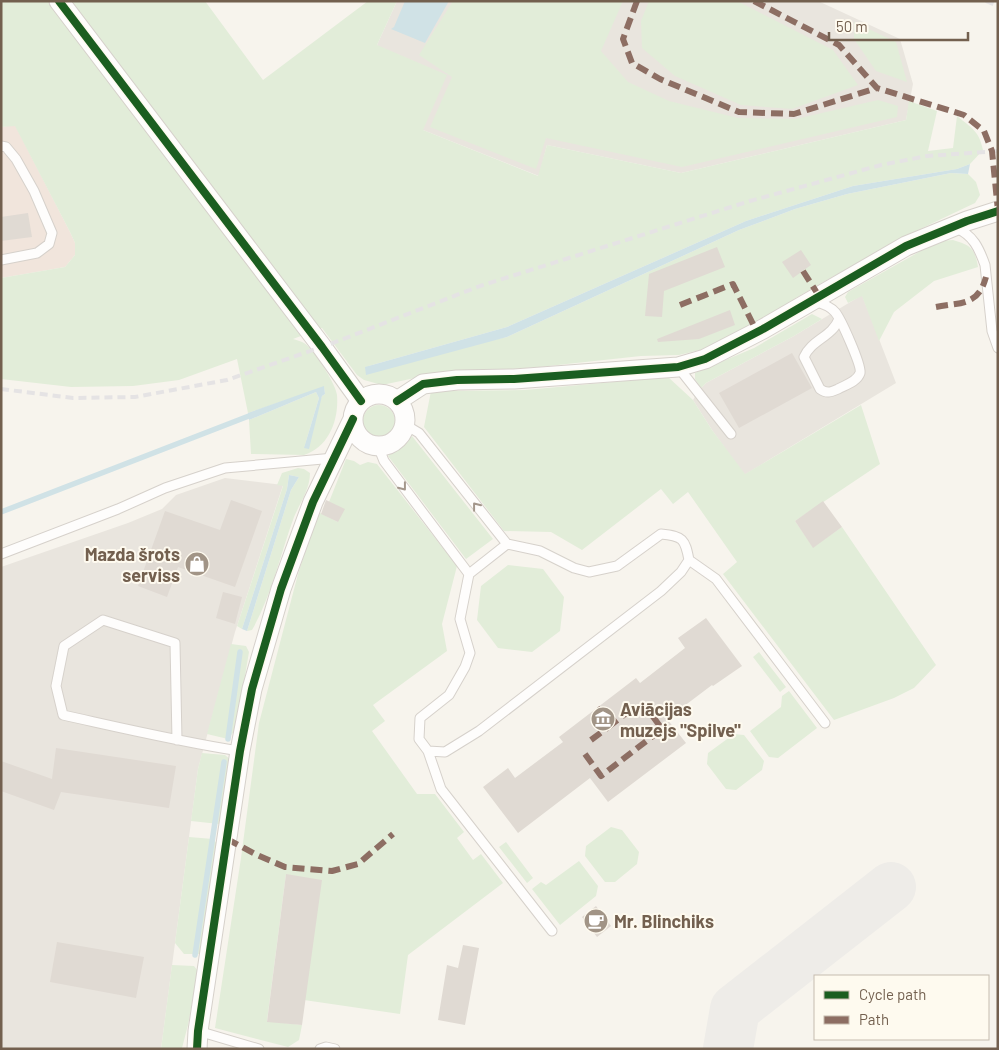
<svg xmlns="http://www.w3.org/2000/svg" width="999" height="1050" font-family="Barlow,sans-serif">
	<rect width="100%" height="100%" fill="#f7f4ed"/>
	<path fill="#f1e5dc" d="M15 125 70 232 75 243V255L65 267 1 278V127Z"/>
	<path fill="#e9e5de" d="M397 1H818L900 39 913 84 906 120 681 173 547 145 539 176 423 130 377 45Z
		M862 295 896 383 744 475 712 430 693 400 698 391 706 383 794 336Z
		M225 478 283 485 235 632 198 769 161 1049H1V567L128 523 162 509 176 495Z"/>
	<path fill="#e2edd9" d="M1 1H205L263 80 368 1H397L377 45 447 75 423 130 538 176 547 145 681 173 906 120 909 101 937 111 928 151 953 148 957 116C972 128 979 131 983 150L970 164 957 169 853 186 746 221 507 327 365 367 507 337 739 230 795 209 847 194 951 173 968 174 976 182 980 195 975 203 916 231 825 281 794 299 785 309 704 349 679 355 641 356 539 367 429 375 382 385 364 380 357 375 322 328 293 339C296 340 301 341 304 343 313 348 336 384 337 395 339 420 329 447 304 455L251 454 249 420 316 392 319 398 304 448 322 396 325 394 324 387 248 413 237 359 179 380 133 386 71 387 1 379V278L65 267 75 255V243L70 232 15 126 1 127Z
		M453 1H623L601 51 628 82 669 101 738 118 796 119 878 100 898 106 897 117 682 167 546 138 536 169 430 127 452 77 419 55Z
		M649 1H737L833 50 858 85 792 109 741 105 675 76 642 48 641 21Z
		M854 22 896 42 907 82 876 71 854 39Z
		M953 240C970 245 975 248 978 267L934 281 894 312 879 341 862 296 848 303 845 297 848 292 926 248 940 241Z
		M812 314 822 319 794 336 706 383 701 388 695 379V373L754 348Z
		M668 377 693 400 712 430 745 474 861 405 880 464 795 521 813 547 842 527 936 665 914 688 894 698 834 720 723 574 737 562 688 492 673 504 661 489 582 550 551 532 504 531 424 427 431 391 525 390Z
		M363 421a16 16 0 1 1 32 0a16 16 0 1 1-32 0Z
		M412 436 493 539 466 559 388 456Z
		M346 459 354 461 360 465 368 462 377 464 457 566 442 624 447 651 373 705 385 721 372 731 417 794H435L464 832 457 838 473 860 481 854 503 883 408 955 400 1014 304 1000 286 874 267 1021 302 1025 299 1040 288 1047 215 1028 241 858 259 723 298 574 318 512 338 522 329 502Z
		M298 468 304 469 310 473C310 489 300 503 294 517 280 555 272 595 252 630L247 631 291 490 299 477 289 475 287 489 242 629 237 626 283 486 277 485 282 473Z
		M508 565 543 569 564 597 560 631 532 652 498 648 477 620 481 586Z
		M231 644 246 646 249 652 236 729 228 739 207 734Z
		M759 652 786 687 780 692 753 657Z
		M789 691 817 728 778 758 769 757 750 731 781 707 782 696Z
		M734 734 744 735 764 761 762 770 736 790 726 789 707 764 708 753Z
		M202 753 225 755 231 760 219 824 191 821 198 769Z
		M611 827 622 830 639 852 637 864 615 882H605L585 856 586 846Z
		M189 837 213 839 218 845 202 954H184L175 943Z
		M506 842 533 878 527 883 499 847Z
		M579 861 598 886 596 896 560 925 532 889 541 882 546 885Z
		M172 965 194 966 198 971 188 1025 182 1048 161 1049Z"/>
	<path fill="#d0e2e6" d="M405 1H449L425 43 391 29 394 27Z
		M970 164 968 174 951 173 847 194 795 209 739 230 507 337 366 375 365 367 507 327 746 221 853 186 957 169Z
		M324 386 325 394 322 396 309 449 304 448 319 398 316 392 249 420 248 413Z
		M289 475 299 477 291 490 247 631 242 629 287 489Z"/>
	<g fill="none" stroke-linecap="round" stroke-linejoin="round">
		<path stroke="#d0e2e6" stroke-width="5.5" d="M1 512 254 414
			M228 739 240 652
			M195 955 224 762"/>
		<path stroke="#eeece8" stroke-width="50" d="M728 1049 735 1009 891 887"/>
	</g>
	<path fill="#e0dad3" d="M28 213 32 237 1 241V217Z
		M717 247 725 267 664 291 662 317 645 316 649 274Z
		M801 250 811 265 793 278 782 262Z
		M730 310 735 325 699 339 658 342 657 339Z
		M792 353 812 388 739 428 719 393Z
		M231 500 262 511 235 587 178 567 167 597 138 586 165 511 220 530Z
		M326 500 345 509 338 522 321 514Z
		M823 501 842 527 813 548 795 521Z
		M223 592 242 597 235 624 216 618Z
		M706 618 742 666 713 686 712 685 667 719 686 743 608 802 590 778 518 833 483 787 508 768 515 778 563 742 559 737 636 678 640 683 685 648 678 638Z
		M56 748 176 766 169 808 61 792 54 810 1 791V761L52 779Z
		M286 874 322 880 302 1025 267 1022Z
		M596 906 611 926 597 937 582 917Z
		M57 942 144 957 136 998 50 982Z
		M463 945 479 948 465 1025 438 1020 447 965 458 968Z"/>
	<g fill="none" stroke-linecap="round" stroke-linejoin="round">
		<defs>
			<path id="lane" d="M1 146 6 147 16 159 34 191 52 233 49 244 37 253 1 260
				M956 228C973 235 979 248 985 265L992 331 998 348
				M814 301C821 303 830 306 835 312 841 319 862 366 860 373 857 382 845 385 838 389 831 392 827 394 820 389L804 357C811 340 832 337 839 319
				M678 367 731 434
				M404 424 419 433 507 544 540 551 574 568 589 572 617 566 661 534C683 536 685 539 689 560L681 572 661 591 479 731 445 752 428 751 419 739 420 718 449 695 465 667 470 653 460 619 469 574 507 544
				M378 446 384 461 469 574
				M1 554 118 509 165 488 225 468 334 458
				M689 560 716 579 825 723
				M177 740 175 643 103 620 64 646 56 686 63 715C122 728 181 742 240 751
				M428 751 441 789 552 931
				M198 1031 259 1049
				M320 1049 326 1047 335 1049"/>
			<path id="street" d="M59 1 322 347 361 401
				M353 420a26 26 0 1 1 52 0a26 26 0 1 1-52 0Z
				M397 401 423 384 457 380 514 379 678 367 705 359 763 329 906 246 967 221 998 211
				M197 1049 198 1031 240 751 252 689 281 589 313 502 353 419"/>
		</defs>
		<use href="#lane" stroke="#d6d1cb" stroke-width="11"/>
		<use href="#street" stroke="#d6d1cb" stroke-width="21"/>
		<use href="#lane" stroke="#fefdfc" stroke-width="9"/>
		<use href="#street" stroke="#fefdfc" stroke-width="19"/>
		<path stroke="#e5e3e4" stroke-width="4" stroke-dasharray="8 5" stroke-linecap="butt" d="M986 1 998 6
			M1 389 73 398 135 397 227 380 333 343 480 286 750 201 881 165 927 156 998 151"/>
		<path stroke="#8d6e63" stroke-width="6" stroke-dasharray="12 6" stroke-linecap="butt" d="M637 1 623 39 632 63 660 79 739 112 794 114 877 88
			M754 1 839 45 877 88 964 115 984 131 992 151 998 211
			M803 271 819 296
			M680 305 733 284 757 332
			M936 307C962 302 978 306 986 277
			M597 708 611 725 630 710
			M591 740 611 725
			M585 754 601 776 662 729 646 707
			M227 839 257 855 285 867 332 871 358 864 393 834"/>
		<defs>
			<path id="cycleway" d="M59 1 322 347 361 401
				M397 401 423 384 457 380 514 379 678 367 705 359 763 329 906 246 967 221 998 211
				M197 1049 198 1031 240 751 252 689 281 589 313 502 353 419"/>
		</defs>
		<use href="#cycleway" stroke="#fefaef" stroke-width="11"/>
		<use href="#cycleway" stroke="#1b5e20" stroke-width="8"/>
	</g>
	<defs><path id="oneway-chevron" d="M-2-3.5L2.5 0L-2 3.5" fill="none" stroke-width="1.6" stroke-linecap="round" stroke-linejoin="round" transform="scale(1.25)"/></defs>
	<g stroke="#a4978c">
		<use href="#oneway-chevron" transform="translate(403 487) rotate(52)"/>
		<use href="#oneway-chevron" transform="translate(476 506) rotate(-128)"/>
	</g>
	<defs>
		<symbol id="shop-disc" viewBox="-11 -11 22 22"><circle r="9.5" fill="#a19486" stroke="#fefaef"/><path d="M-5-2.5h2.3a2.7 3.5 0 0 1 5.4 0H5L5.5 6h-11ZM-1.5-2.5h3a1.5 2.3 0 0 0-3 0Z" fill="#fff"/></symbol>
		<symbol id="museum-disc" viewBox="-11 -11 22 22"><circle r="9.5" fill="#a19486" stroke="#fefaef"/><path d="M0-6L6-3V-2H-6V-3ZM-5-1h2V3h-2ZM-1-1h2V3h-2ZM3-1h2V3H3ZM-6 4H6V6H-6Z" fill="#fff"/></symbol>
		<symbol id="cafe-disc" viewBox="-11 -11 22 22"><circle r="9.5" fill="#a19486" stroke="#fefaef"/><path d="M-5.5-4.5H6V0H3Q3 3.5 0 3.5H-2.5Q-5.5 3.5-5.5 0ZM3-3.2v2h1.7v-2ZM-6 4.5H4V6H-6Z" fill="#fff"/></symbol>
	</defs>
	<g fill-rule="evenodd">
		<use href="#shop-disc" x="183" y="550" width="28" height="28"/>
		<use href="#museum-disc" x="589" y="705" width="28" height="28"/>
		<use href="#cafe-disc" x="582" y="907" width="28" height="28"/>
	</g>
	<g text-anchor="middle" dominant-baseline="central" stroke-width="4" stroke-linejoin="round" paint-order="stroke">
		<g font-size="18" font-weight="bold" fill="#73604f" stroke="#fefaef" text-anchor="start">
			<text x="180" y="554" text-anchor="end">Mazda šrots<tspan x="180" dy="21">serviss</tspan></text>
			<text x="620" y="709">Aviācijas<tspan x="620" dy="21">muzejs "Spilve"</tspan></text>
			<text x="614" y="921">Mr. Blinchiks</text>
		</g>
	</g>
	<rect width="999" height="1050" fill="none" stroke="#73604f" stroke-width="5"/>
	<rect x="814" y="975" width="175" height="65" fill="#fefaef" stroke="#c6bcaf"/>
	<rect x="824" y="991" width="25" height="8" fill="#1b5e20" stroke="#c6bcaf"/>
	<text x="859" y="1000" font-size="15" fill="#73604f">Cycle path</text>
	<rect x="824" y="1016" width="25" height="8" fill="#8d6e63" stroke="#c6bcaf"/>
	<text x="859" y="1025" font-size="15" fill="#73604f">Path</text>
	<path d="M829 32v8h139v-8" fill="none" stroke="#73604f" stroke-width="2.5"/>
	<text x="836" y="32" font-size="15" fill="#73604f" stroke="#fefaef" stroke-width="4" paint-order="stroke">50 m</text>
</svg>
